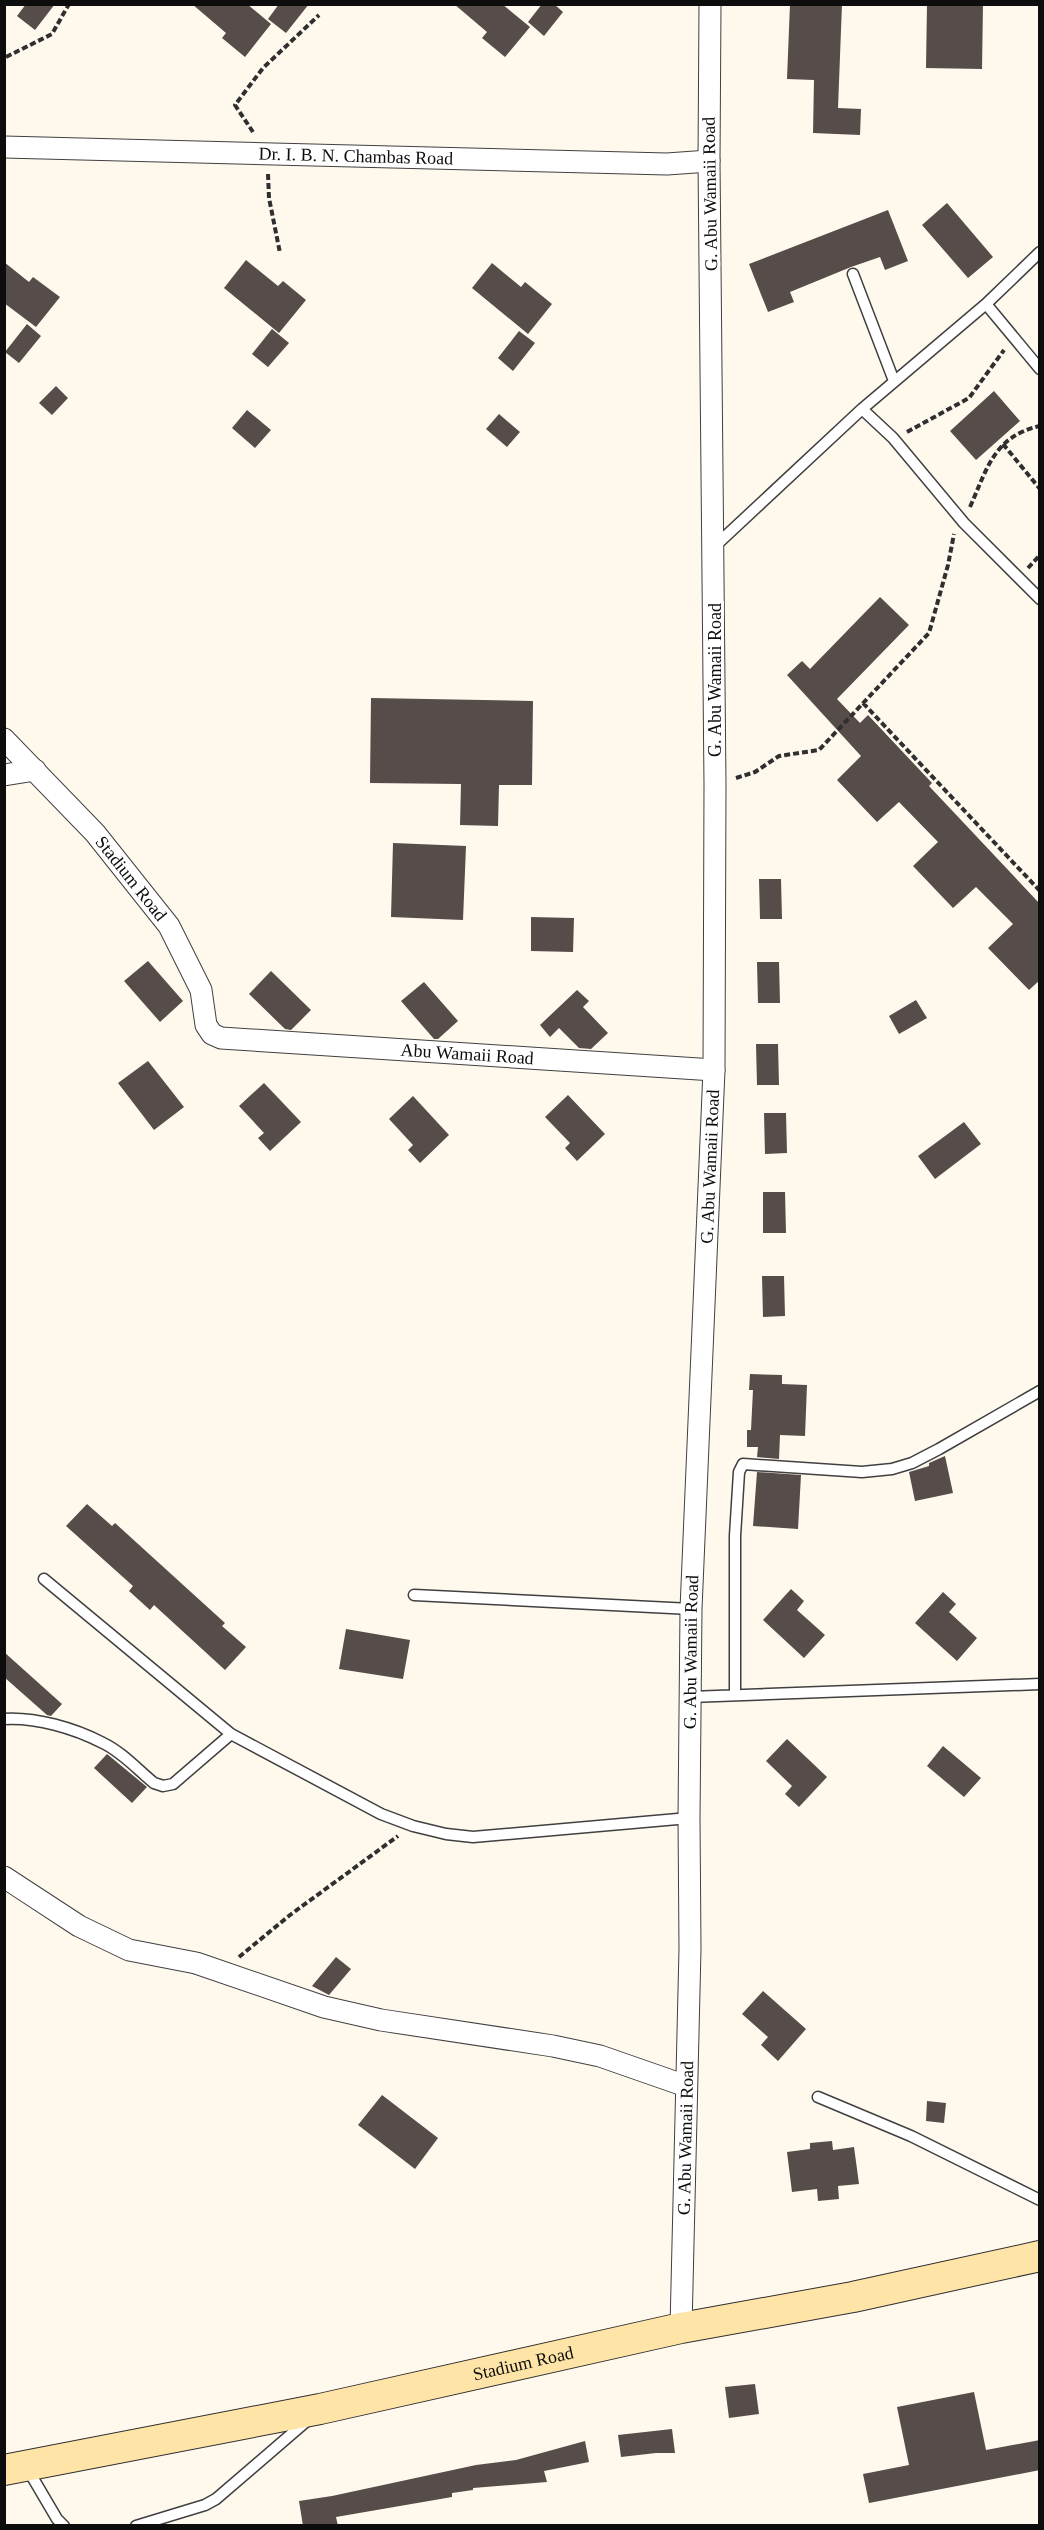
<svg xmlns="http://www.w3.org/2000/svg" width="1044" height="2530" font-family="'Times New Roman',serif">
	<rect width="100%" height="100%" fill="#fff8ed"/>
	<path fill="#564c49" d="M26 4H55L35 30 17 16Z
		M192 4H247L271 24 245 57 222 38 226 33Z
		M279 4H309L286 33 268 19Z
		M454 4H502L530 27 505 57 482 38 487 32Z
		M542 4H554L563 12 544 36 528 22Z
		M790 4H842L838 108 861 109 860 135 813 133 814 80 787 79Z
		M927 4H983L982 69 926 68Z
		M947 203 993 257 968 278 922 225Z
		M888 210 908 261 885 270 880 257 851 267 790 292 794 302 768 312 749 264Z
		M246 260 278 286 283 281 306 300 279 333 224 288Z
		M4 262 29 282 33 277 60 297 36 327 4 303Z
		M492 263 521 287 525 282 552 304 528 334 472 288Z
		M27 324 41 336 19 363 5 352Z
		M272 329 289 343 268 367 252 354Z
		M519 331 535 343 513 371 498 358Z
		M56 386 68 398 52 415 39 403Z
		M994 391 1020 421 976 460 950 431Z
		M247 410 271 430 255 448 232 428Z
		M499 414 520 432 507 447 486 429Z
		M880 597 909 625 837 699 860 723 868 715 932 783 929 786 1040 904V980L1029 990 988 948 1013 924 976 887 953 908 913 866 938 842 899 802 877 822 837 780 861 756 787 675 802 661 810 669Z
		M371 698 533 701 532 785H499L498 826 460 825 461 784 370 783Z
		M393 843 466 846 463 920 391 917Z
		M759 879H781L782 919H760Z
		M531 917 574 918 573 952 531 951Z
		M148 961 183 1001 160 1022 124 981Z
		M757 962H779L780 1003H758Z
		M271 971 311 1010 291 1030 285 1029 249 994Z
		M424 982 458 1021 438 1039H434L401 1001Z
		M577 990 589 1001 583 1007 608 1033 591 1049 579 1048 559 1028 550 1037 540 1025Z
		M916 1000 927 1018 899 1034 889 1016Z
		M756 1044H778L779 1085H757Z
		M148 1061 184 1107 154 1130 118 1083Z
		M264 1083 301 1122 270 1151 258 1138 264 1133 239 1106Z
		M568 1095 605 1134 577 1161 565 1148 570 1143 545 1117Z
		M413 1096 449 1135 420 1163 408 1150 413 1145 389 1119Z
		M764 1113H786L787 1153 765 1154Z
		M964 1122 981 1144 935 1179 918 1156Z
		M763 1192H785L786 1233H763Z
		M762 1276H784L785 1316 763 1317Z
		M750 1374 782 1375V1384L807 1385 805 1436 780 1435 779 1459 757 1457 758 1447H747V1430H751L753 1390H749Z
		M945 1456 953 1493 915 1501 909 1472 929 1466V1463Z
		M757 1472 801 1475 798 1529 753 1526Z
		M87 1504 112 1526 115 1523 225 1623 222 1626 246 1647 225 1670 154 1605 150 1610 129 1591 133 1586 66 1526Z
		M791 1589 804 1601 797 1610 825 1635 804 1658 763 1620Z
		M943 1592 956 1604 949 1612 977 1638 957 1661 915 1623Z
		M346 1629 410 1640 403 1679 339 1669Z
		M4 1652 62 1704 51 1716 47 1715 4 1677Z
		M787 1739 827 1777 799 1807 785 1794 792 1786 766 1761Z
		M943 1746 981 1778 964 1797 927 1766Z
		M107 1754 147 1787 132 1803 94 1768Z
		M336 1957 351 1969 329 1995 312 1986Z
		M763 1991 806 2029 778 2061 761 2045 768 2037 742 2014Z
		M382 2095 438 2138 415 2169 358 2125Z
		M927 2101 946 2103 944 2123 926 2121Z
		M832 2141 833 2150 854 2147 859 2184 838 2186 839 2199 818 2201 817 2189 792 2192 787 2152 810 2149V2143Z
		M755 2384 759 2414 729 2418 725 2387Z
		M974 2392 986 2450 1040 2440V2470L869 2503 863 2474 909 2465 897 2407Z
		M672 2429 675 2453H656L621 2457 618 2435Z
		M585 2441 589 2462 544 2471 547 2482 473 2488V2490L452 2493V2497L336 2517 338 2526H303L299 2501 332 2496 476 2465 516 2460Z"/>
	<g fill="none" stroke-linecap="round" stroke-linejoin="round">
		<defs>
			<path id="service" d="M853 274 894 381
				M986 304 1040 252
				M862 409 893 438 964 523 1040 599
				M714 547 862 409 986 304 1040 369
				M44 1579 231 1734 381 1814 413 1826 446 1834 473 1837 689 1818
				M414 1595 691 1609
				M735 1695V1536L739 1472 743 1464 862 1472 892 1469 912 1463 939 1449 1040 1391
				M690 1697 1040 1684
				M4 1719C36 1717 74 1728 103 1743 122 1752 138 1770 154 1783L163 1786 173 1784 231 1734
				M818 2097 911 2136 1040 2200
				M27 2468 57 2519 64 2526
				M136 2526 205 2505 216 2499 309 2419"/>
			<g id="minor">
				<path id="s1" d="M4 147 667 164 709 161"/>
				<path id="s2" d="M4 739 95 833 169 926 201 990 206 1025 212 1034 221 1038 714 1070"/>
				<path d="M4 775 35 770"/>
				<path d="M4 1877 79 1926 129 1950 196 1963 324 2007 381 2020 553 2046 600 2056 686 2086"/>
				<path id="s3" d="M681 2328 690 1949 689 1818 691 1609 714 1070 715 785 709 161 710 4"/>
			</g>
			<g id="secondary">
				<path id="s4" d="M4 2470 320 2409 681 2328 853 2297 1040 2256"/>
			</g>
		</defs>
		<use href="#service" stroke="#404040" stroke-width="13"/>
		<use href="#minor" stroke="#404040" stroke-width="23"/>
		<use href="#secondary" stroke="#2f2f2f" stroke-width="32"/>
		<path stroke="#2f2f2f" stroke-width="4" stroke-dasharray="6 3" stroke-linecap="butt" d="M6 57 52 34 69 4
			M253 132 235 105 263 68 319 15
			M268 174 269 198 280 253
			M907 432 969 398 1004 350
			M1003 444 1040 489
			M970 507C987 469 994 436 1040 426
			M1028 568 1040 555
			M863 703 1040 891
			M736 778 755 772 779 756 819 750 929 633 948 565 954 534
			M239 1957 290 1915 398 1836"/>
		<use href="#service" stroke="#fff" stroke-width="10"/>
		<use href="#minor" stroke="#fff" stroke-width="21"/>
		<use href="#secondary" stroke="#ffe4a8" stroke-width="30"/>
	</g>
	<g text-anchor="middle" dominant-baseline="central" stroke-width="6" stroke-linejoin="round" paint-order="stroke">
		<g font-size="18" fill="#0d0d0d" stroke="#fff">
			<text stroke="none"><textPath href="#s1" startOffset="352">Dr. I. B. N. Chambas Road</textPath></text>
			<text transform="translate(710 194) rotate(-91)">G. Abu Wamaii Road</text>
			<text transform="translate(715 680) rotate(-90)">G. Abu Wamaii Road</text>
			<text stroke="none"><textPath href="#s2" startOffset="189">Stadium Road</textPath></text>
			<text stroke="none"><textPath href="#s2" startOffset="624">Abu Wamaii Road</textPath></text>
			<text stroke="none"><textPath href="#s3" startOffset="1162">G. Abu Wamaii Road</textPath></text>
			<text stroke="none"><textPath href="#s3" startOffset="676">G. Abu Wamaii Road</textPath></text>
			<text stroke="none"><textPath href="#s3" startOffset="190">G. Abu Wamaii Road</textPath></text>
			<text stroke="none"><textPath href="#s4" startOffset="530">Stadium Road</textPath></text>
		</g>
	</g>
	<rect width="1044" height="2530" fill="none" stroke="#0d0d0d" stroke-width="12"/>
</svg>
